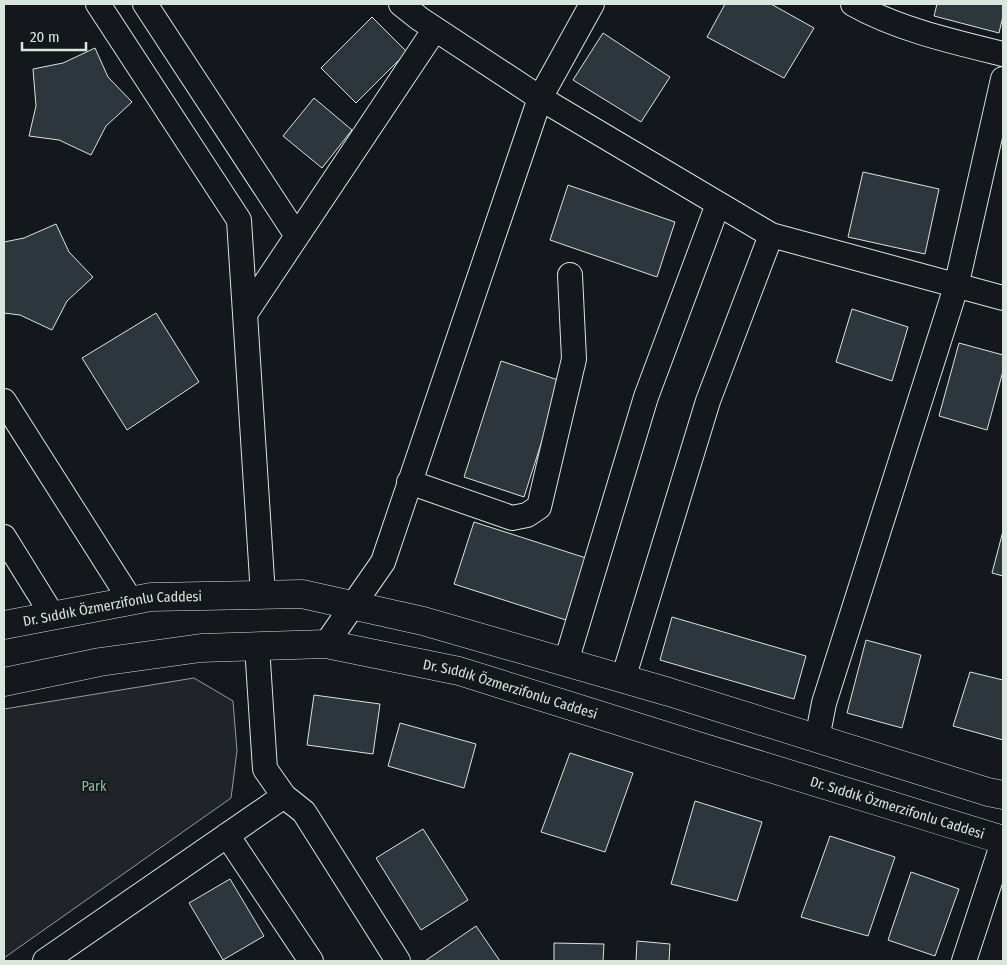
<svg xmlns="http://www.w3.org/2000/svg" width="1007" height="965" font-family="'Fira Sans Condensed',sans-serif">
	<rect width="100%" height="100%" fill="#14181c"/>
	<path fill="#202428" stroke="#939e99" d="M194 678 233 701 237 751 231 798 4 958V709Z"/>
	<path fill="#2c363c" stroke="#d8e6dc" d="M725 4H771L814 28 784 78 707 37Z
		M937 4H1003V16L999 33 934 16Z
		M372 17 407 52 356 103 321 68Z
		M603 33 670 77 641 122 573 80Z
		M95 48 108 77 132 102 106 126 91 155 59 140 29 136 36 106 33 69 63 63Z
		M314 98 352 130 322 168 283 136Z
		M863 172 939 189 925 254 848 237Z
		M568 185 675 222 657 277 550 240Z
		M56 224 69 252 93 277 67 301 52 330 20 315 4 313V242L24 238Z
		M852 309 908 327 892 381 836 362Z
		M156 313 199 382 127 430 82 358Z
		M959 343 1003 355V371L987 430 939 416Z
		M501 361 561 381 524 497 464 477Z
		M474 522 586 558 566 620 454 584Z
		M1003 531V576L992 573Z
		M672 617 806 656 794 699 660 660Z
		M866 640 921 655 902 728 847 713Z
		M970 672 1003 680V740L953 726Z
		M314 695 380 704 373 754 307 745Z
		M400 723 476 744 464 788 388 766Z
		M570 753 633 773 605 852 541 832Z
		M695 801 762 822 737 901 671 884Z
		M423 829 468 900 421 930 376 858Z
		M830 836 895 857 868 936 801 917Z
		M911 872 959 889 935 956 888 940Z
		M230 879 264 936 223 960 189 903Z
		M476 926 500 961H425Z
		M637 941 670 944 669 961H636Z
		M554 943 604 944 603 961H554Z"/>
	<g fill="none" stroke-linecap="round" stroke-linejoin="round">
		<defs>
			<path id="minor" d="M98 4 239 220 263 595
				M145 4 297 236
				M401 4 420 19 540 98 771 235 1003 298
				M853 4C897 29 954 42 1003 54
				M245 314 435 29
				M4 401 131 601
				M409 482 512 518 527 515 539 507 574 359 570 275
				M4 537 53 616
				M326 644 383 562 540 98 592 4
				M566 662 646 397 718 204
				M623 679 708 401 771 235
				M817 739 824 703 956 287 1003 79
				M284 796 304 812 398 961
				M227 835 311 961
				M45 961 284 796 265 769 257 646
				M964 961 1003 842"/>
			<g id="major">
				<path id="s1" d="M4 625 151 597 302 594 423 621 669 692 988 792 1003 795"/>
				<path id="s2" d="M4 682 100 662 201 648 326 644 459 671 695 745 1003 840"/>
			</g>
		</defs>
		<use href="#minor" stroke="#d8e6dc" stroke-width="26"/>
		<use href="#major" stroke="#d8e6dc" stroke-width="29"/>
		<use href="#minor" stroke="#14181c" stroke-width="24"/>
		<use href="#major" stroke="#14181c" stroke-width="28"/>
	</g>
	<g text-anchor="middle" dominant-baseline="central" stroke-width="4" stroke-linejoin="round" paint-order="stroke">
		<g font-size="14" fill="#d8e6dc" stroke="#14181c">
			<text stroke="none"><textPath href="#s1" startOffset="110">Dr. Sıddık Özmerzifonlu Caddesi</textPath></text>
			<text stroke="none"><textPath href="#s2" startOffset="515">Dr. Sıddık Özmerzifonlu Caddesi</textPath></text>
			<text stroke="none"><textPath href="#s2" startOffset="920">Dr. Sıddık Özmerzifonlu Caddesi</textPath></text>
		</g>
		<g font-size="14" fill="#8ac095" stroke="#14181c">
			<text x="94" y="786">Park</text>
		</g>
	</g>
	<rect width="1007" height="965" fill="none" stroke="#d8e6dc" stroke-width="10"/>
	<path d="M22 42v8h64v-8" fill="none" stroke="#d8e6dc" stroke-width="2.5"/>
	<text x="30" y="42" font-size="15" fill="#d8e6dc" stroke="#14181c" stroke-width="4" paint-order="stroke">20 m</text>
</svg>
